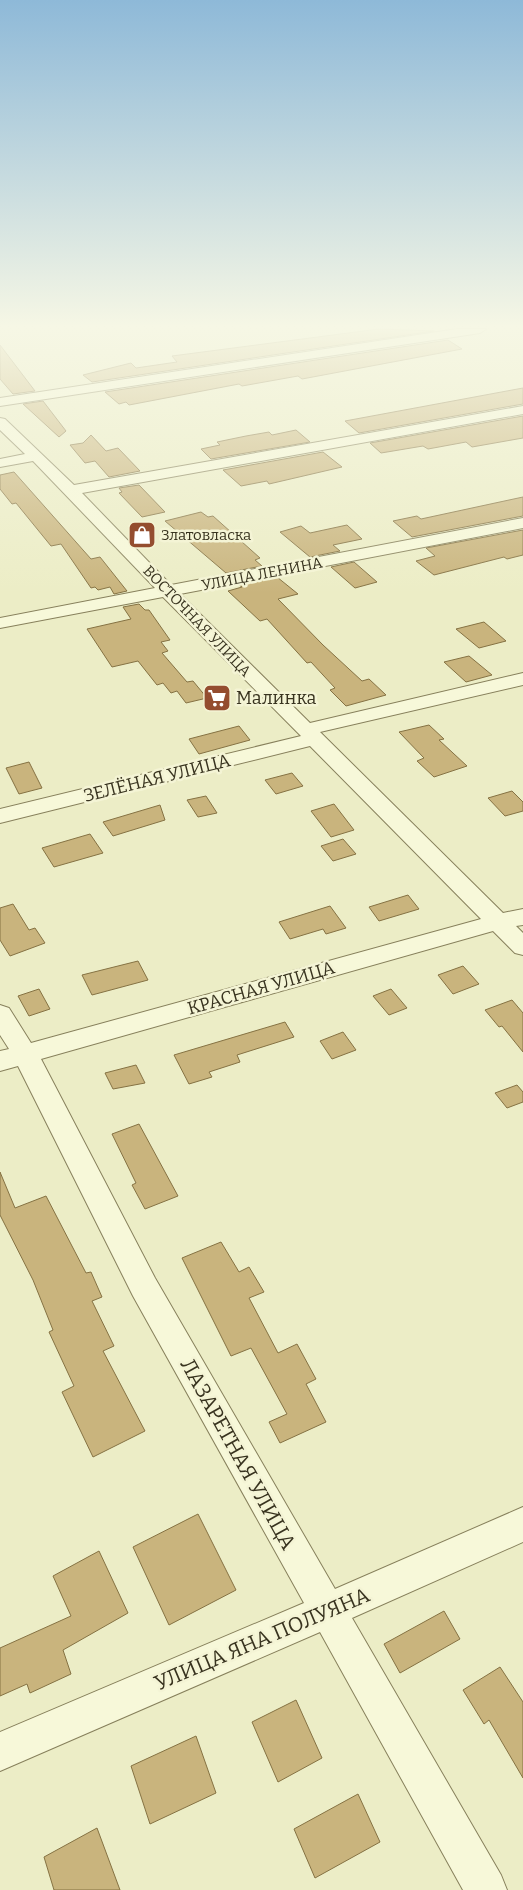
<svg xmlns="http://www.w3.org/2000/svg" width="523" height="1890" font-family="Bitter,serif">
	<rect width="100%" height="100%" fill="#ecedc6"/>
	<path fill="#c9b47d" stroke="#857243" d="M379 329 434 331 92 382 83 375 131 363 136 368 177 362 172 356Z
		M448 340 462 349 302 379 298 376 242 386 239 384 129 405 126 402 119 404 105 392Z
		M0 345 35 391 13 394 0 379Z
		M523 388V404L359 433 345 421Z
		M43 401 66 431 59 437 23 404Z
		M523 416V438L472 447 466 442 428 449 423 446 381 453 370 443Z
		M296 430 310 442 211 459 201 449 220 445 217 442 246 436 269 432 272 435Z
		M91 435 106 451 118 448 140 471 109 477 95 461 85 463 70 445 83 443Z
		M323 452 342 467 269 484 267 481 241 486 223 470Z
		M14 472 91 559 100 557 127 591 114 594 110 587 98 590 95 587 91 588 61 544 51 546 16 503 12 504 0 489V475Z
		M139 485 165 512 142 517 119 493 122 492 119 488Z
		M523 497V516L412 537 393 521 417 516 421 519Z
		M201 512 208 517 213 516 260 558 255 560 262 566 226 573 165 521Z
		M347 525 362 539 333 545 340 551 310 557 280 532 301 526 310 533Z
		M523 530V555L507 559 504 557 434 575 416 561 435 556 426 548Z
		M354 562 377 582 355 588 331 567Z
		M277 577 298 594 278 599 323 645 362 681 369 679 386 695 346 706 330 690 335 688 311 662 307 663 267 619 260 621 228 591 242 587 239 585Z
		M139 604 145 610H149L170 640 161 642 168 651 162 653 187 682 193 681 207 698 186 703 177 691 171 693 163 683 157 685 138 661 112 667 87 629 131 619 123 607Z
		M484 622 506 641 479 648 456 629Z
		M469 656 492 675 466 682 444 662Z
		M429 725 444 739 439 740 467 766 434 777 417 761 424 758 399 732Z
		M239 726 250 740 199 754 189 739Z
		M29 762 42 788 19 794 6 768Z
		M292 773 303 786 276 794 265 780Z
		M512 791 523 802V811L505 816 488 798Z
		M206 796 217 813 198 817 187 800Z
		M334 804 354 830 331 837 311 811Z
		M160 805 165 820 113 836 103 822Z
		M90 834 103 853 54 867 42 848Z
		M343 839 356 854 333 861 321 846Z
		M408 895 419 909 379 921 369 907Z
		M13 904 29 930 35 928 45 943 10 956 0 940V908Z
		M330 906 346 928 326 934 323 929 290 939 279 922Z
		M138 961 148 980 92 995 82 975Z
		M463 966 479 984 453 994 438 975Z
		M39 989 50 1009 29 1016 18 996Z
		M391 989 407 1008 389 1015 373 996Z
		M512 1000 523 1013V1052L502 1026 499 1027 485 1010Z
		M285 1022 294 1037 237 1055 240 1062 209 1072 212 1077 189 1084 174 1055Z
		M343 1032 356 1050 332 1059 320 1041Z
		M136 1065 145 1083 113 1089 105 1073Z
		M517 1085 523 1092V1102L507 1108 495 1093Z
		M139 1124 178 1196 145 1209 132 1185 136 1183 112 1134Z
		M0 1172 15 1208 46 1196 86 1273 91 1272 102 1297 92 1301 114 1346 103 1351 145 1431 93 1457 62 1392 74 1386 49 1332 53 1330 33 1280 0 1215Z
		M221 1242 239 1272 249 1267 264 1292 249 1298 278 1353 297 1344 316 1379 306 1384 326 1422 280 1443 269 1422 287 1414 251 1348 231 1356 182 1258Z
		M198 1514 236 1590 169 1625 133 1547Z
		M99 1551 128 1613 63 1650 71 1674 30 1693 27 1684 0 1696V1648L71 1616 53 1576Z
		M444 1611 460 1639 400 1673 384 1644Z
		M500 1667 523 1702V1778L489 1720 484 1724 463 1690Z
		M296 1700 322 1758 278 1782 252 1722Z
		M196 1736 216 1793 150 1824 131 1766Z
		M358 1794 380 1842 315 1878 294 1829Z
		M97 1828 120 1890H54L44 1857Z"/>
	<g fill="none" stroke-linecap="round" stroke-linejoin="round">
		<defs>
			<path id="minor" d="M457 329H486L480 333 0 406V398Z
				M523 406V414L82 493 171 585 523 518V528L180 594 310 723 523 673V685L320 732 503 913 523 909V925L516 926 523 933V955L515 953 493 931 41 1059 155 1278 335 1589 523 1507V1542L352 1618 501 1875 507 1890H463L320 1632 0 1771V1732L304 1603 133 1296 18 1066 0 1071V1051L9 1049 0 1035V1005L9 1008 31 1043 481 919 310 746 0 823V809L301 736 163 597 0 628V618L155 588 33 461 0 467V459L25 454 0 430V418L5 419 74 485Z"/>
		</defs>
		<use href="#minor" stroke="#87805c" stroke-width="2"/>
		<use href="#minor" fill="#f7f8d9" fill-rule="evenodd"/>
	</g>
	<linearGradient id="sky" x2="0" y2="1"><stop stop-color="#8eb9d8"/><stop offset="0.55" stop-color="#f6f7e5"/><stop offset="1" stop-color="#f6f7e5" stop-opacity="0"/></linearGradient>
	<rect width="523" height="593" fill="url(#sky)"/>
	<defs>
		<symbol id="shop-square" viewBox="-11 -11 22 22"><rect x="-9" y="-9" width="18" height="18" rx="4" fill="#944d2f" stroke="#f4f4d5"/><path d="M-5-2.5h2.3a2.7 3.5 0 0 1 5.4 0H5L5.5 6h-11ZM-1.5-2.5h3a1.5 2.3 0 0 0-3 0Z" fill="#fff"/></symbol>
		<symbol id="supermarket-square" viewBox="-11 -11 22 22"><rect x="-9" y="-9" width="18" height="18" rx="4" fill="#944d2f" stroke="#f4f4d5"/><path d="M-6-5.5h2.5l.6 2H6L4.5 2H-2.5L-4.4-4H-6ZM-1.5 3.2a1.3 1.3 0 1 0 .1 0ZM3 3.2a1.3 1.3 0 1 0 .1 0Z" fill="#fff"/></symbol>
	</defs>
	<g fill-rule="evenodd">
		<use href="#shop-square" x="126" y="519" width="32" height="32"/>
		<use href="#supermarket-square" x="201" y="682" width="32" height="32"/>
	</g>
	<g text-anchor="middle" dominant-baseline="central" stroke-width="5" stroke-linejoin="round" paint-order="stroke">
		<g font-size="15" fill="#38331f" stroke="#f4f4d5" text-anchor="start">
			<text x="161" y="535">Златовласка</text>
		</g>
		<g font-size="15" fill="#38331f" stroke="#f4f4d5">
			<text transform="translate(262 574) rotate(-11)">УЛИЦА ЛЕНИНА</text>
			<text transform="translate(197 621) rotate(46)">ВОСТОЧНАЯ УЛИЦА</text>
		</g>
		<g font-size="18" fill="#38331f" stroke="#f4f4d5" text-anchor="start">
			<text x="236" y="698">Малинка</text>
		</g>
		<g font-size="18" fill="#38331f" stroke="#f4f4d5">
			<text transform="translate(157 778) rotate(-14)">ЗЕЛЁНАЯ УЛИЦА</text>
			<text transform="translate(261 988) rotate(-16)">КРАСНАЯ УЛИЦА</text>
		</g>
		<g font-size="21" fill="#38331f" stroke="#f4f4d5">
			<text transform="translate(238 1454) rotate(61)">ЛАЗАРЕТНАЯ УЛИЦА</text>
			<text transform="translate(262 1639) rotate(-23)">УЛИЦА ЯНА ПОЛУЯНА</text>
		</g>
	</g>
</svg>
